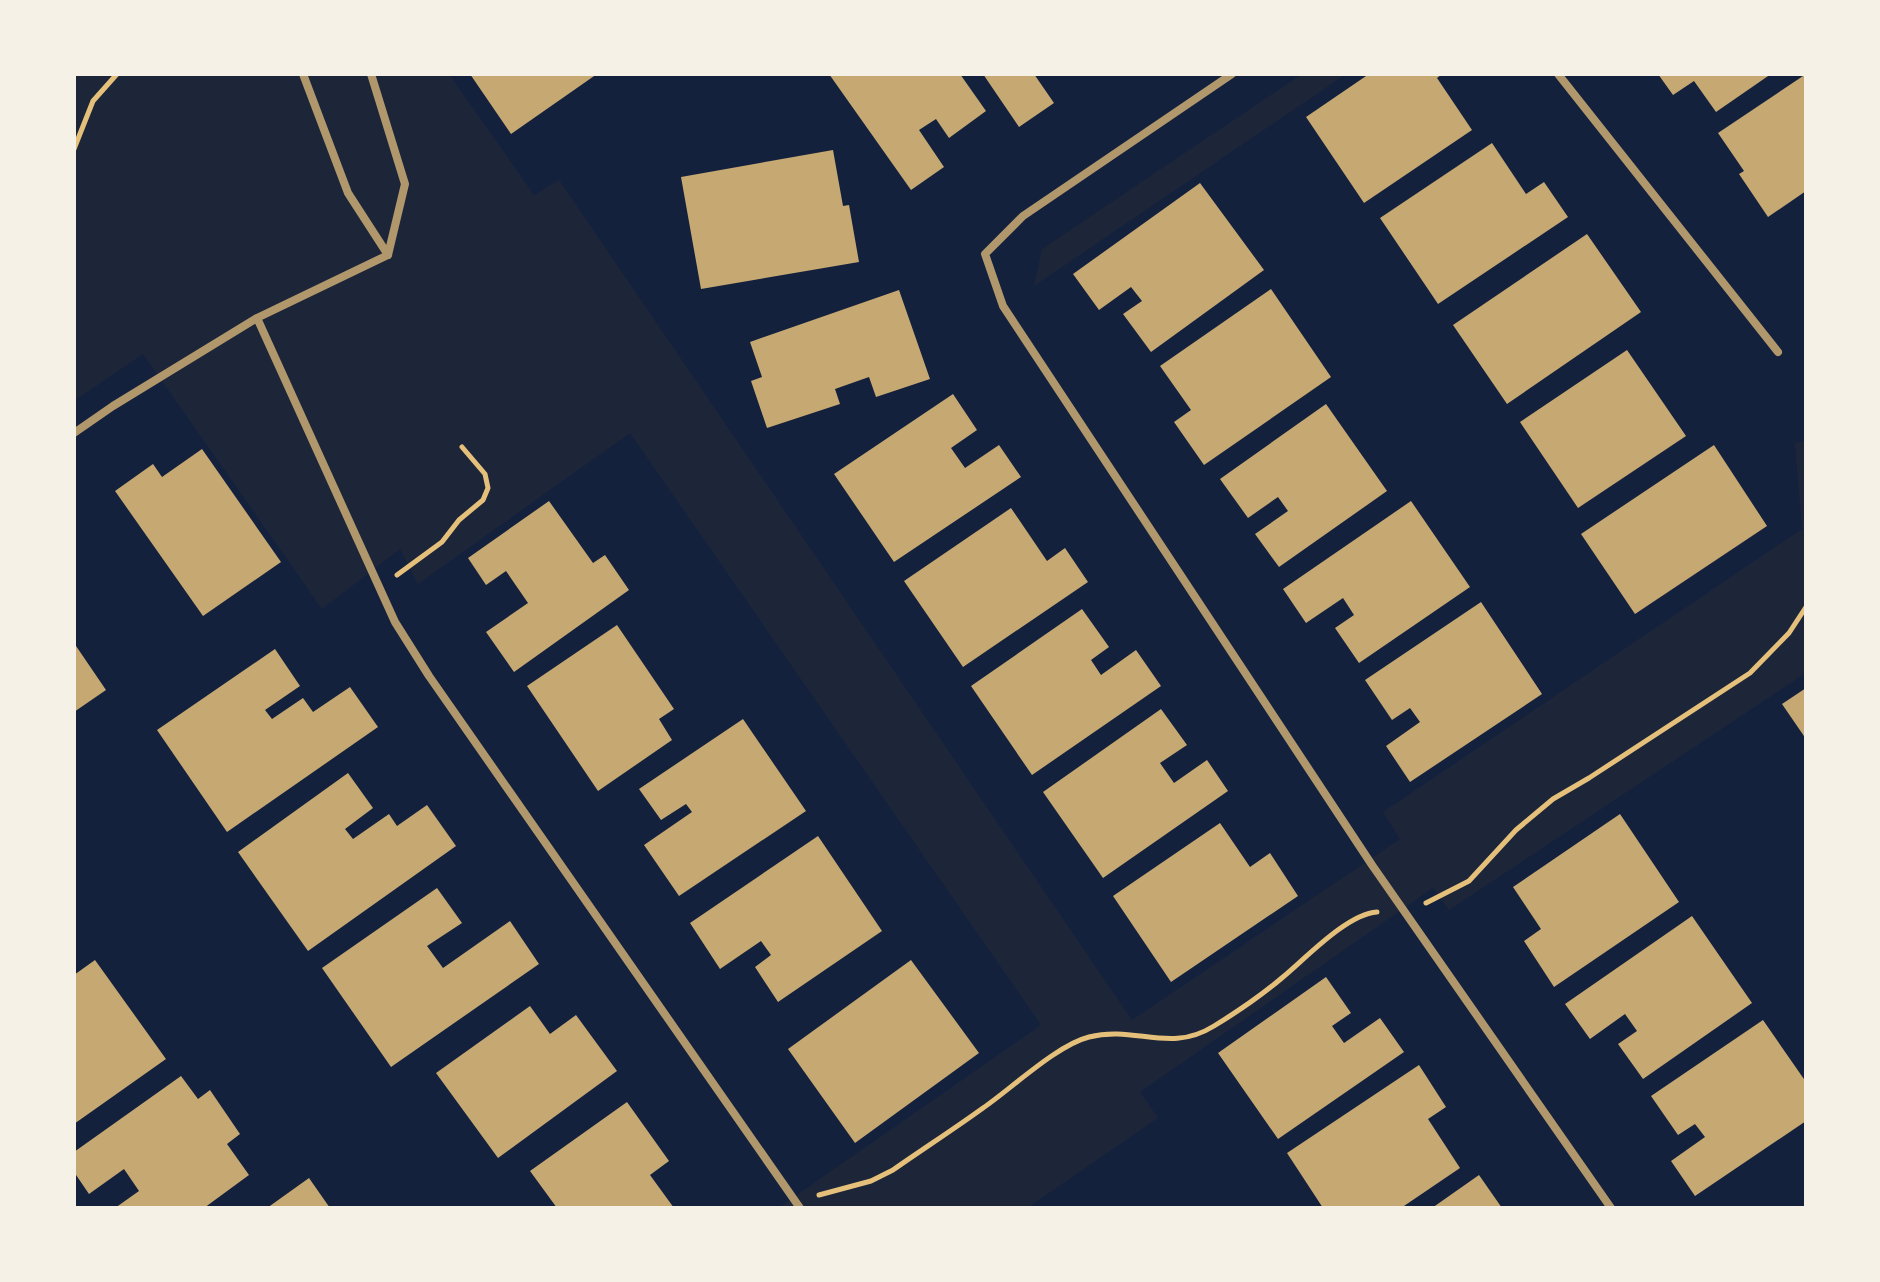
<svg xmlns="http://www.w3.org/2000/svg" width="1880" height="1282" font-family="Cabin,sans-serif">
	<rect width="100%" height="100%" fill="#14213d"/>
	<path fill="#1d2539" d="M74 74H449L534 195 559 180 1132 1020 1400 839 1383 812 1802 529 1795 443 1806 440V673L1449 910 1433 888 1140 1092 1158 1118 1027 1208H778L1041 1025 630 433 418 584 400 549 322 609 143 354 74 401Z
		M1302 74H1346L1034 286 1042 249Z"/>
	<path fill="#c6a872" d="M470 74H597L511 134Z
		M829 74H960L986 111 949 138 936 119 919 130 944 167 911 190Z
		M983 74H1034L1054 103 1019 127Z
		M1369 74H1442L1437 78 1472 130 1364 203 1306 117Z
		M1658 74H1771L1716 112 1694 81 1673 95Z
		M1806 74V191L1768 217 1739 174 1744 171 1718 133Z
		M1492 143 1526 194 1544 182 1568 217 1438 304 1380 218Z
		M833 150 843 206 849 205 859 262 701 289 681 177Z
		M1200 183 1264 270 1151 352 1123 314 1142 301 1131 287 1099 310 1073 274Z
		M1587 234 1641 312 1507 404 1453 325Z
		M1271 289 1331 377 1204 465 1174 422 1191 410 1160 366Z
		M899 290 930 379 876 397 869 377 835 389 840 404 767 428 751 381 762 377 750 342Z
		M1627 350 1686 436 1578 508 1520 422Z
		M953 394 977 430 951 448 965 468 999 445 1021 477 894 562 834 474Z
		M1326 404 1387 491 1279 567 1255 534 1288 511 1278 497 1248 518 1220 479Z
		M1714 445 1767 526 1635 614 1581 534Z
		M202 449 281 562 203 616 115 491 153 464 162 477Z
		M549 501 593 563 605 555 629 590 514 672 486 632 528 603 506 571 486 585 468 558Z
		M1411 501 1470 587 1359 663 1335 628 1354 615 1343 598 1306 623 1283 589Z
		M1011 508 1047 561 1065 548 1088 582 963 667 904 581Z
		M1481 602 1542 694 1410 782 1386 746 1420 722 1410 708 1392 720 1365 680Z
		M1082 609 1109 647 1091 660 1101 675 1136 650 1161 686 1032 775 971 686Z
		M617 625 674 709 659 719 672 740 598 791 527 686Z
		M74 643 106 690 74 712Z
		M275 649 300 686 265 710 272 719 303 698 313 712 350 687 378 727 227 832 157 730Z
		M1806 688V739L1782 704Z
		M1161 709 1187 745 1160 763 1174 783 1207 760 1228 791 1103 878 1043 792Z
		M743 719 806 811 679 896 644 845 692 812 686 804 661 820 639 789Z
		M348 773 373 808 345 829 353 839 389 814 397 826 427 805 456 846 308 951 238 852Z
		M1620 814 1679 902 1554 987 1524 941 1541 929 1513 887Z
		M1220 823 1250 867 1270 853 1298 896 1171 982 1113 896Z
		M818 836 882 931 778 1002 755 967 771 955 761 941 720 969 690 923Z
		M437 888 462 923 427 946 443 968 510 921 539 964 391 1067 322 968Z
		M1692 916 1752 1003 1643 1079 1618 1044 1637 1031 1625 1014 1590 1039 1565 1004Z
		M95 960 166 1059 74 1124V975Z
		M911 960 979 1053 855 1143 788 1049Z
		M1326 977 1351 1013 1332 1026 1344 1043 1380 1018 1404 1052 1278 1139 1218 1053Z
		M530 1006 550 1034 576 1015 617 1071 498 1158 436 1073Z
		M1763 1020 1806 1082V1121L1695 1196 1671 1161 1705 1137 1695 1124 1678 1135 1651 1096Z
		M1419 1065 1446 1107 1428 1119 1460 1168 1401 1208H1323L1287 1153Z
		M181 1076 198 1099 210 1090 240 1134 227 1144 249 1175 204 1208H115L139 1191 124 1169 89 1194 74 1172V1152Z
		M627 1102 669 1161 650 1175 674 1208H557L530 1171Z
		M1479 1175 1502 1208H1432Z
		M309 1178 330 1208H267Z"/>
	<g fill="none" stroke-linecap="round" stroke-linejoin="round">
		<path stroke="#e5c07b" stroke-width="5" d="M74 149 93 101 117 74
			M397 575 442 542 459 520 483 500 488 488 485 474 462 447
			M1426 903 1469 881 1516 830 1553 799 1589 778 1750 673 1789 633 1806 607
			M819 1195 871 1181 893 1170C923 1149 954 1129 983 1108 1012 1088 1057 1045 1089 1037 1136 1025 1169 1054 1214 1026 1237 1012 1262 995 1283 977 1306 958 1347 914 1377 912"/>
		<path stroke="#b1986c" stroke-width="8" d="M303 74 348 193 388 255
			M371 74 405 184 388 255
			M1232 74 1023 216 985 254 1003 306 1372 865 1611 1208
			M1558 74 1778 352
			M257 318 395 622 429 676 800 1208
			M74 433 113 406 257 318 388 255"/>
	</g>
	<rect width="1880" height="1282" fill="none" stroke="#f6f1e7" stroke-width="152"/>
</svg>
